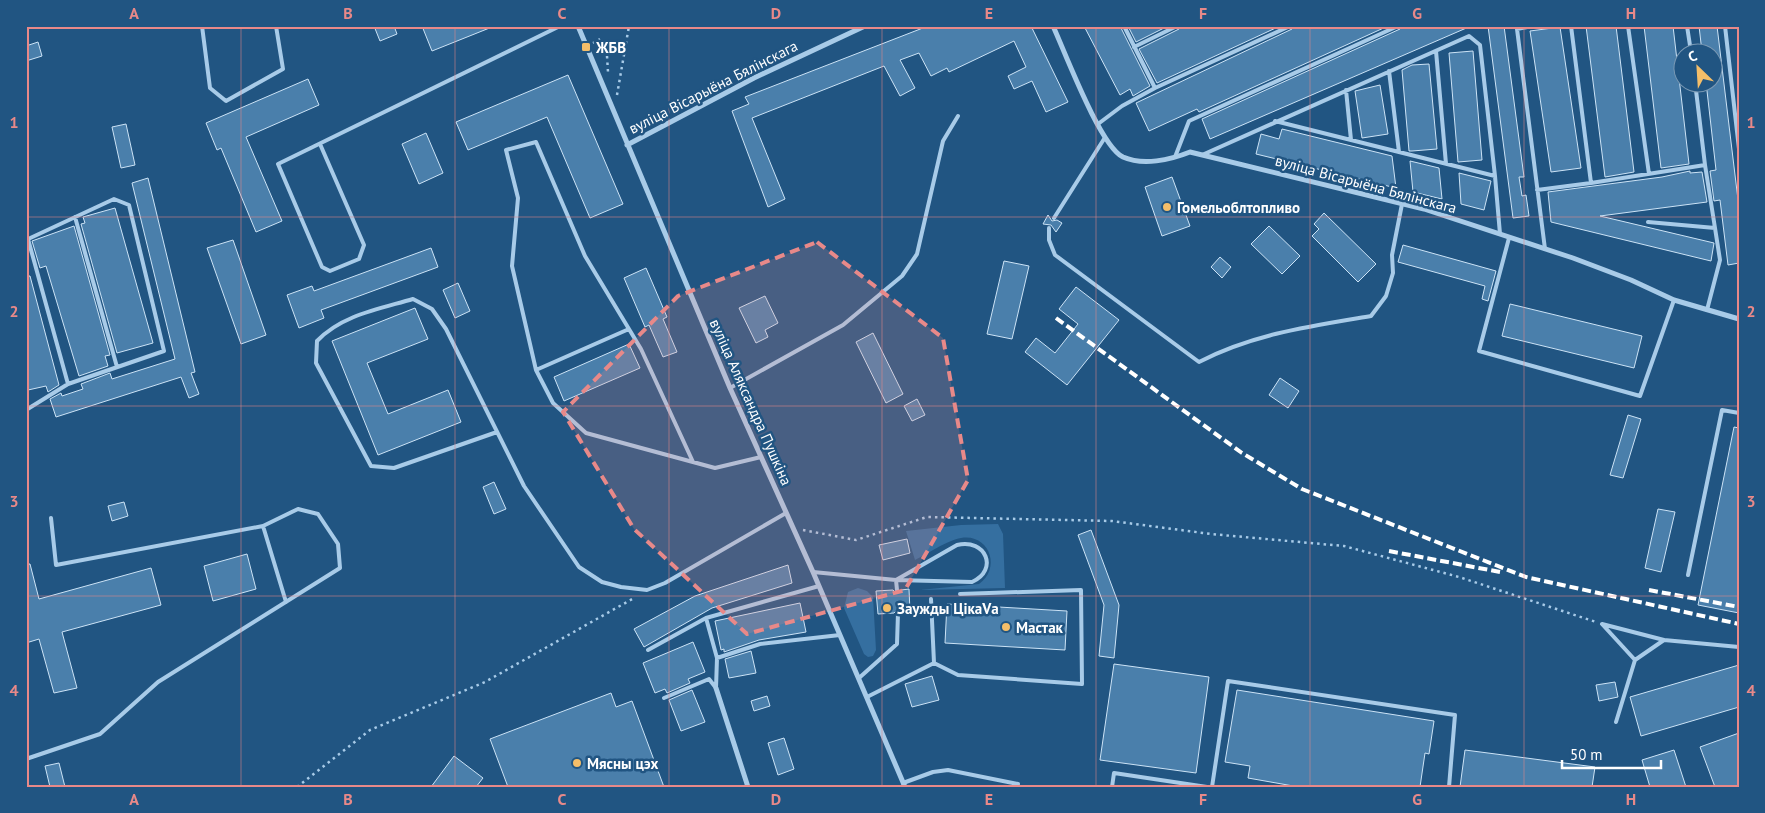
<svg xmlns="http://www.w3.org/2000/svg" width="1765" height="813" font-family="'PT Sans',sans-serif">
	<rect width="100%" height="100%" fill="#215582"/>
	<path fill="#356fa0" d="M998 524 1003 534 1005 588 920 590 979 584C1002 568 989 533 961 538 948 540 927 554 915 560L906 531 961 525Z
		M858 588 867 591 873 597 876 650 873 656 868 657 864 654 844 608 848 592Z"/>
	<path fill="#4a7fab" stroke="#cce3f6" d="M374 26H394L397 34 380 41Z
		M422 26H492V27L432 51Z
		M928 26H1031L1068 102 1046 112 1032 81 1014 89 1008 76 1026 67 1014 41 949 72 947 68 931 76 919 53 900 60 915 88 900 96 884 66 752 118 785 199 768 207 732 111 749 104 745 97Z
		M1084 26H1120L1150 86 1133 96 1130 89 1120 95Z
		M1128 26H1168L1136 42Z
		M1181 26H1280L1157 83 1139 49 1179 29Z
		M1294 26H1388L1199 112 1197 109 1149 131 1136 103 1292 29Z
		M1402 26H1471L1210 139 1202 119 1400 29Z
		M1488 26H1504L1524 177H1519L1522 196 1526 195 1529 216 1513 218Z
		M1586 26H1616L1634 172 1605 177Z
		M1644 26H1673L1689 164 1661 168Z
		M1699 26H1717L1739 208V263L1728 265 1720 200 1714 201 1710 171 1716 170 1706 82H1712V52H1702Z
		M1560 27 1581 168 1551 172 1530 31Z
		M38 42 42 56 26 61V46Z
		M1473 51 1482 160 1458 162 1449 53Z
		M1429 64 1437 149 1412 151H1409L1402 70 1412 65Z
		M568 75 623 204 590 218 547 117 468 150 456 122Z
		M308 79 319 105 246 137 282 221 256 232 221 148 217 150 206 123Z
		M1380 85 1388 134 1362 138 1355 91Z
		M126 124 135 165 121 168 112 127Z
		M1282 129 1392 156 1396 188 1256 154 1261 134 1279 139Z
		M426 133 443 173 419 184 402 144Z
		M1410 161 1439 168 1442 199 1413 192Z
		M1690 171V173L1702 172 1707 202 1600 216 1714 243 1711 261 1551 222 1548 192 1662 177Z
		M1459 173 1491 181 1484 210 1461 204Z
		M1172 177 1190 226 1162 236 1145 187Z
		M148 178 195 372 191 373 199 394 189 398 181 377 56 417 50 399 61 393 62 396 83 389 81 384 110 373 112 379 175 359 132 183Z
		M115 208 153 343 117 353 81 224 85 223 83 217Z
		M1324 213 1376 264 1358 282 1312 236 1319 229 1314 224Z
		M1048 215 1052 221 1057 220 1062 223 1056 232 1051 225 1043 224Z
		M74 226 110 355 105 356 108 366 79 376 46 266 40 268 32 241Z
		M1269 226 1300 256 1282 274 1251 244Z
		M233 240 266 335 241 344 207 248Z
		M1403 245 1496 271 1488 301 1482 299 1485 286 1398 262Z
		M431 248 438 267 321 310 324 318 299 328 287 295 312 286 314 291Z
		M1220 257 1231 267 1222 278 1211 267Z
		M1004 261 1029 266 1012 339 987 334Z
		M646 268 667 317 663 319 677 352 663 357 649 325 645 327 624 278Z
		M26 276H30L59 385 48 392 46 386 28 390 26 383Z
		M458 283 470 311 455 318 443 290Z
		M1076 287 1119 320 1067 385 1025 352 1036 338 1055 353 1078 324 1059 309Z
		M765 296 778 323 765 330 768 337 756 343 739 308Z
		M1510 304 1642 336 1634 368 1502 336Z
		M415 308 428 339 367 363 388 414 448 390 461 422 378 455 332 341Z
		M873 333 903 394 886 403 856 342Z
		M629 344 640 368 564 401 554 377Z
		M1280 378 1299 391 1288 408 1269 395Z
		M917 399 925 415 912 421 904 406Z
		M1628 415 1641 419 1623 478 1610 475Z
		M1734 427 1739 428V613L1698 605Z
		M494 482 506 509 494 514 483 487Z
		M124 502 128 516 112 521 108 506Z
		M1658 509 1675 512 1661 572 1645 568Z
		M1091 530 1119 605 1114 658 1099 656 1104 605 1078 535Z
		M907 539 910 553 883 560 879 545Z
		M247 554 256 589 213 601 204 566Z
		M26 564H30L39 599 151 568 161 605 62 632 77 688 54 693 39 639 26 643Z
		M788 565 792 583 712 608 644 647 634 629 695 596Z
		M909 589 910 612 902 613 898 609 894 613 878 614 876 591 893 590 897 594 901 590Z
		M800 603 806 632 759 640 724 652V649L721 650 715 621Z
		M947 604 1067 611 1065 650 945 643Z
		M693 642 705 672 688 679 690 683 667 693 665 689 655 693 643 663Z
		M751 651 756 673 729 678 725 659Z
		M1114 664 1209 677 1196 773 1100 760Z
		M1739 665V707L1641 736 1630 697Z
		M932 676 939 700 912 707 905 684Z
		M1615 682 1618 697 1599 701 1596 685Z
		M692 690 705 722 681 731 669 700Z
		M1237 690 1434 721 1429 754 1425 753 1420 787H1299L1248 778 1250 766 1225 762Z
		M611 693 616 707 632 701 664 787H508L490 739Z
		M767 696 770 706 754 711 751 701Z
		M1739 733V787H1715L1700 747Z
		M784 738 794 769 778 775 768 743Z
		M1465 750 1595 767 1592 787H1460Z
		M1674 750 1686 787H1650L1642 760Z
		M454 756 483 778 476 787H431Z
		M59 763 65 787H50L45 766Z"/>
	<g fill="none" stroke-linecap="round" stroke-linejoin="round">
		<path stroke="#a8cbe8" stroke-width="2.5" stroke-dasharray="2.5 4" stroke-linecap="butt" d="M593 43 600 39
			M607 56 608 72
			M617 95 629 26
			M803 530 856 540 927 517 1112 521 1211 534 1344 546 1459 577 1596 622
			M297 787 370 730 485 682 634 598"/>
		<path stroke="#a8cbe8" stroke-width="4" d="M202 26 210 88 226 101 283 69 276 26
			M1124 26 1155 88 1290 26
			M1532 26 1517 29 1545 249
			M1571 26 1591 183 1705 165 1695 82
			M1628 26 1649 174
			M1687 26 1691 52
			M1725 26 1739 149
			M1134 47 1177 26
			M1436 51 1446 164
			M1389 71 1399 152
			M1346 90 1351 140
			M1098 124 1122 106 1155 88
			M320 144 364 245 359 259 330 271 322 267 278 164 560 26
			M1202 155 1469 36 1480 45 1495 176 1275 121
			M1175 157 1189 121 1398 26
			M1495 176 1500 234
			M1537 190 1591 183
			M75 217 117 367
			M1054 218 1104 139
			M1648 222 1715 228 1705 165
			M1049 228V240L1055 255 1199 362C1253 334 1311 326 1371 316L1386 296 1393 273 1392 255 1402 204
			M1509 238 1479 351 1640 396 1674 300
			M28 239 68 384
			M26 240 114 199 129 205 164 351 68 384 26 410
			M1707 310 1720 260 1715 228
			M536 370 629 329
			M730 388 843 325 902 276 917 254 943 141 958 116
			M497 432 394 468 371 466 316 363 317 341C342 315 379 309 413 299L432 309 446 329 524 486 579 567 602 582 621 587 647 590 665 583 786 513
			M693 462 641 349 585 256 536 142 506 150 518 198 512 266 536 370 553 403 586 433 715 468 761 457
			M51 518 56 565 263 526
			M813 572 896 580 972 582C999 570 986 538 957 545L896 580
			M1688 575 1722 410 1739 413
			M896 580 897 590
			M648 650 706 618 819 586
			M717 658 760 644 840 635
			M1635 660 1602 624 1664 640
			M934 663 958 675 1082 684 1081 590 960 594
			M859 678 897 644 898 613
			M867 697 934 663 931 599
			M664 698 709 679 716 688 717 658 706 618
			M1616 722 1635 660 1664 640 1739 647
			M26 759 100 734 158 682 340 568 338 544 318 514 298 509 263 526 286 602
			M903 783 933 772 948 770 1018 784
			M1112 787 1114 773 1207 787
			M1212 787 1228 681 1455 715 1449 787"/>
		<path stroke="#a8cbe8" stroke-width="5" d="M578 26 730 388 813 572 905 787
			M1053 26C1065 52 1100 146 1123 157 1143 166 1170 160 1190 152L1424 209 1573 258 1631 280 1674 300 1739 319
			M627 145 754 78 865 26
			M716 688 748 787"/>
		<path stroke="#fff" stroke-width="4" stroke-dasharray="9 4" stroke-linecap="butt" d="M1056 318 1242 453 1302 489 1526 577 1739 624
			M1389 551 1500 572
			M1649 590 1739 607"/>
	</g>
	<path fill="#e88989" fill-opacity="0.2" stroke="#e88989" stroke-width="4" stroke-dasharray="10 6" stroke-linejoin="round" d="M817 242 943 338 968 480 905 590 747 634 634 529 563 412 678 296Z"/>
	<path fill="none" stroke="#e88989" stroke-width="1" stroke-opacity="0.55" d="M241 26V787M455 26V787M669 26V787M882 26V787M1096 26V787M1310 26V787M1524 26V787M26 217H1739M26 406H1739M26 596H1739"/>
	<g fill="#f4be69" stroke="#215582" stroke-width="2">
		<rect x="581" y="42" width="10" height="10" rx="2.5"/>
		<circle cx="1167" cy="207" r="5"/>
		<circle cx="887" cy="608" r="5"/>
		<circle cx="1006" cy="627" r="5"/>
		<circle cx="577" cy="763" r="5"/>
	</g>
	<g text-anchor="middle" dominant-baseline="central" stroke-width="5" stroke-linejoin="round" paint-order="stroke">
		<g font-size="15" font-weight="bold" fill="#fff" stroke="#215582" text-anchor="start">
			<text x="596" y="47">ЖБВ</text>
			<text x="1177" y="207">Гомельоблтопливо</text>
			<text x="897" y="608">Заужды ЦікаVа</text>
			<text x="1016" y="627">Мастак</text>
			<text x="587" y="763">Мясны цэх</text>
		</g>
		<g font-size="15" fill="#fff" stroke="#215582">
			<text transform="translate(713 87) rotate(-27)">вуліца Вісарыёна Бялінскага</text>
			<text transform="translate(1366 184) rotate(15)">вуліца Вісарыёна Бялінскага</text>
			<text transform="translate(751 402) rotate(66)">вуліца Аляксандра Пушкіна</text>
		</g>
	</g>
	<rect width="1765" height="813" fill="none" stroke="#215582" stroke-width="55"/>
	<g transform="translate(1698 68) rotate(335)"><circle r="24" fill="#215582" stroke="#7a99b4"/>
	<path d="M0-4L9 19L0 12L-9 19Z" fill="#f4be69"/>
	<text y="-8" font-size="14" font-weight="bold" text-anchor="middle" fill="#ffffff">С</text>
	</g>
	<path d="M1562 760v8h99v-8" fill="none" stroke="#ffffff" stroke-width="2.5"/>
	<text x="1570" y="760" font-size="15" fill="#ffffff" stroke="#215582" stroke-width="4" paint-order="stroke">50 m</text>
	<rect x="28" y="28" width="1710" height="758" fill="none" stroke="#e88989" stroke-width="2"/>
	<g font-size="16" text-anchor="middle" font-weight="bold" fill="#e88989">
		<text x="134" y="19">A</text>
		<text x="348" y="19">B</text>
		<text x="562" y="19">C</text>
		<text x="776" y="19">D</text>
		<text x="989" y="19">E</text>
		<text x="1203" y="19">F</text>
		<text x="1417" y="19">G</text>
		<text x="1631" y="19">H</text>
		<text x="14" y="128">1</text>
		<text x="1751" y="128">1</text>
		<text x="14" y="317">2</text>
		<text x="1751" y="317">2</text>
		<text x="14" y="507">3</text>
		<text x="1751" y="507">3</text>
		<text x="14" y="696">4</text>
		<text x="1751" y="696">4</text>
		<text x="134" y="805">A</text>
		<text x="348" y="805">B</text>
		<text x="562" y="805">C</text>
		<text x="776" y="805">D</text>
		<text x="989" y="805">E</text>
		<text x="1203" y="805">F</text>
		<text x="1417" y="805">G</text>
		<text x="1631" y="805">H</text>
	</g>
</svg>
